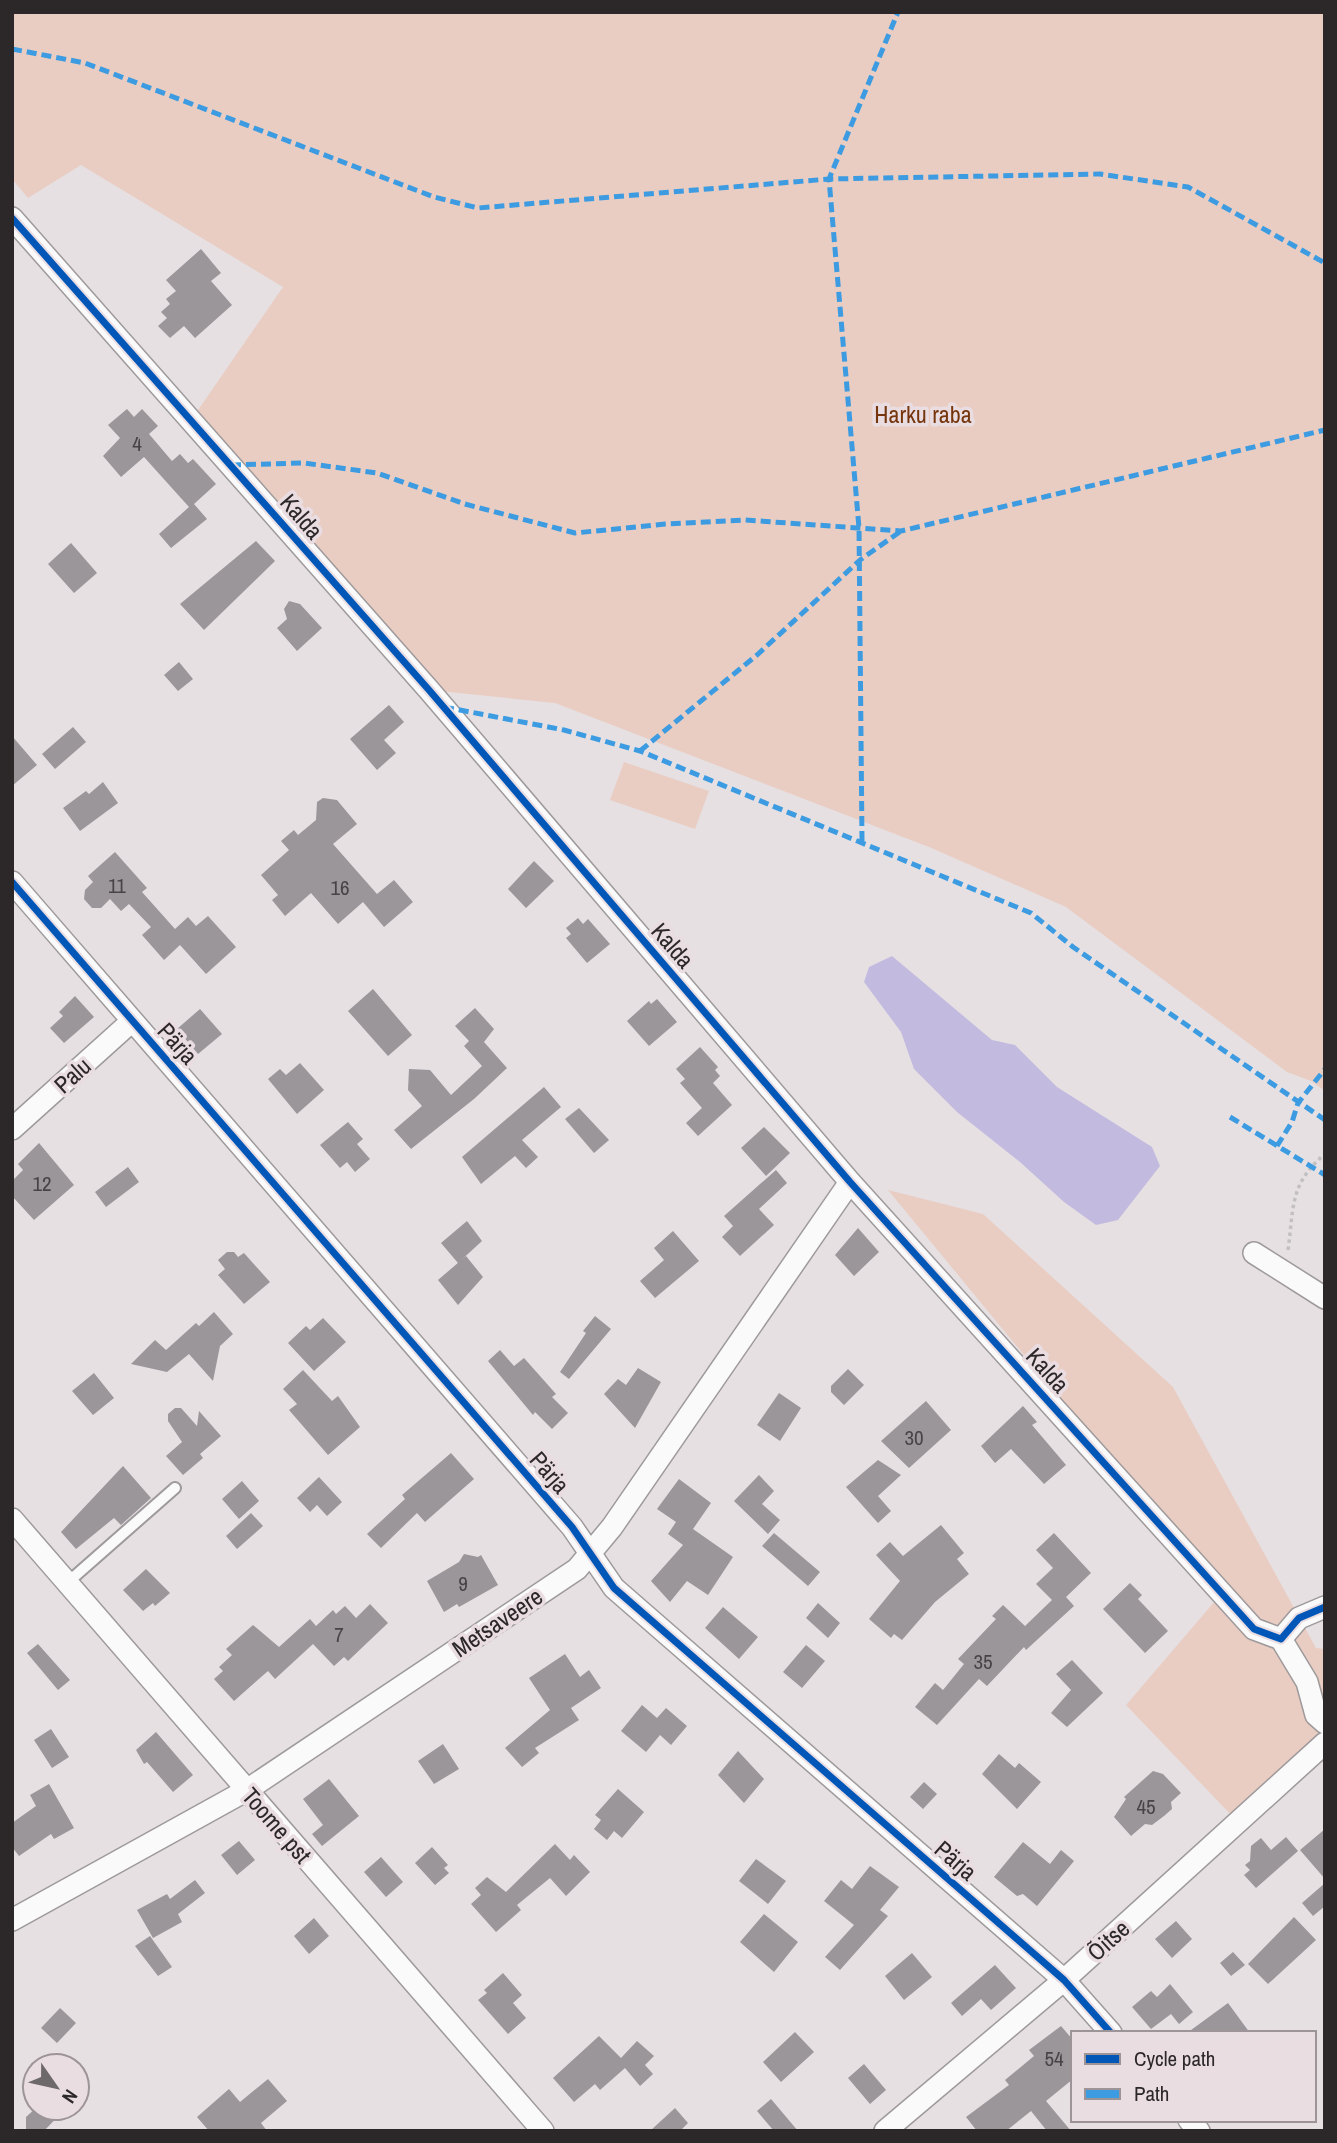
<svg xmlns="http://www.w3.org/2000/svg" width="1337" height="2143" font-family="'Archivo Narrow',sans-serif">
	<rect width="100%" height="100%" fill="#e6e0e3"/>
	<path fill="#e9cdc2" d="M12 12H1325V1091L1311 1081 1287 1072 1066 907 929 847 555 703 429 690 196 413 283 287 81 165 28 198 12 179Z
		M624 762 709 791 695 829 610 800Z
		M888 1190 983 1214 1173 1387 1316 1648 1325 1649V1733L1235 1819 1126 1705 1221 1594Z"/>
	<path fill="#c2bbdf" d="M892 956 992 1040 1015 1045 1057 1087 1152 1147 1160 1166 1118 1220 1096 1225 1064 1202 1020 1162 957 1112 914 1069 901 1032 864 982 869 967Z"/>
	<path fill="#9a9699" d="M201 249 221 273 211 281 232 305 195 338 184 326 170 338 158 326 167 318 161 312 170 304 166 299 176 291 166 280Z
		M127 409 134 417 142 409 158 426 149 434 172 461 180 454 188 463 193 459 216 484 194 504 207 519 171 548 159 534 189 507 144 457 121 477 103 456 120 438 108 425Z
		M256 541 275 561 204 630 180 604Z
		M71 543 97 573 74 593 48 564Z
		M289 601 300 604 322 628 297 651 277 628 287 619 284 609Z
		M179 662 193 679 178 691 164 675Z
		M389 705 404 722 384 740 396 753 377 770 350 739Z
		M73 727 86 742 55 769 42 754Z
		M12 736 37 765 12 786Z
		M103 782 118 803 80 831 63 808 86 791 89 794Z
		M323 798 337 800 357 824 333 844 377 894 394 880 413 902 384 927 363 902 338 924 311 893 285 916 272 900 278 895 261 875 289 850 281 841 294 830 298 835 316 820 317 802Z
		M115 852 147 888 142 892 175 929 188 917 196 926 208 916 236 947 206 974 180 945 164 960 142 935 151 927 129 904 121 911 110 899 101 908H92L84 899 85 890 93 882 88 876Z
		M534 861 554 881 526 908 508 889Z
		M578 918 583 924 588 919 610 944 587 963 566 938 571 934 566 928Z
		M373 989 412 1035 388 1056 348 1011Z
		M75 996 94 1017 64 1043 50 1028 63 1016 59 1012Z
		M657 999 677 1022 649 1046 627 1021 649 1001 651 1004Z
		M475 1008 494 1029 484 1042 507 1068 474 1099 411 1149 394 1130 422 1106 408 1090 409 1069 430 1070 451 1095 482 1066 464 1046 469 1041 455 1026Z
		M200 1009 222 1034 198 1054 177 1029Z
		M700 1047 718 1067 715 1070 720 1076 713 1083 732 1105 698 1136 686 1123 702 1108 680 1083 685 1079 676 1069Z
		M300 1063 324 1090 297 1114 268 1079 280 1069 286 1075Z
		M544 1087 561 1107 522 1140 538 1157 526 1168 515 1156 481 1184 462 1157Z
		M579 1108 609 1140 594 1153 565 1119Z
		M348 1122 363 1139 357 1144 370 1159 355 1172 347 1162 340 1168 320 1145Z
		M764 1127 790 1153 766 1176 741 1148Z
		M39 1143 74 1185 34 1220 12 1196V1181L23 1170 18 1164Z
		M128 1167 139 1182 106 1207 95 1192Z
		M776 1170 787 1183 759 1209 774 1225 740 1256 722 1237 733 1226 724 1216Z
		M467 1221 482 1241 458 1263 441 1243Z
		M858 1228 879 1252 854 1276 835 1255Z
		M673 1231 699 1261 655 1298 640 1281 664 1260 654 1248Z
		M227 1252H234L238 1257 244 1253 270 1282 244 1304 218 1275 225 1269 218 1260Z
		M466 1256 483 1277 458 1305 438 1280Z
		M214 1312 233 1334 220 1346 213 1381 189 1354 167 1372 131 1364 155 1340 166 1350 196 1323 199 1326Z
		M595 1316 611 1329 569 1379 560 1372 586 1333 583 1331Z
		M323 1318 346 1342 314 1371 288 1343 306 1326 310 1330Z
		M500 1350 514 1366 524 1358 556 1394 552 1397 568 1413 552 1429 535 1412 533 1415 488 1361Z
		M638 1368 661 1382 635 1428 604 1394 618 1379 626 1385Z
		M848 1369 864 1385 844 1405 831 1392V1386Z
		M303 1370 332 1401 338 1396 360 1427 328 1455 289 1410 297 1404 283 1389Z
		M94 1373 114 1398 93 1415 72 1391Z
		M779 1393 801 1408 780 1441 757 1425Z
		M926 1401 951 1430 909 1468 881 1441Z
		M1023 1406 1037 1422 1032 1425 1066 1465 1044 1484 1011 1449 995 1463 981 1446Z
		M175 1408H181L197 1426 199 1411 221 1436 200 1454 203 1458 183 1475 166 1456 182 1442 168 1421V1414Z
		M451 1453 474 1479 425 1522 417 1513 381 1548 367 1534 405 1499 402 1495Z
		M878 1460 901 1475 878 1496 891 1511 878 1523 846 1487Z
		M123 1466 151 1498 121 1525 114 1518 76 1549 61 1532Z
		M759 1475 774 1491 762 1504 780 1520 768 1534 734 1501Z
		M319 1477 342 1502 327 1516 317 1505 310 1512 297 1498Z
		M679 1479 711 1503 693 1529 733 1557 708 1595 687 1581 670 1602 651 1581 683 1545 668 1534 676 1522 657 1509Z
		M242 1481 259 1501 239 1519 222 1499Z
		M251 1513 263 1526 237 1549 226 1536Z
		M941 1525 964 1553 957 1559 969 1574 935 1602 902 1640 894 1634 891 1638 869 1619 900 1581 876 1555 890 1542 903 1556Z
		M774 1533 820 1572 808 1586 762 1546Z
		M1054 1533 1091 1573 1066 1597 1074 1606 1026 1650 1024 1647 987 1686 979 1679 937 1725 915 1707 935 1683 943 1690 964 1664 958 1659 996 1619 992 1616 1003 1605 1025 1626 1052 1600 1036 1584 1053 1568 1036 1550Z
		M464 1554 478 1557 481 1555 498 1585 459 1607 457 1604 444 1612 427 1581 459 1562Z
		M146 1569 170 1593 155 1606 153 1603 143 1611 123 1590Z
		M1130 1583 1142 1595 1138 1599 1168 1631 1145 1653 1103 1609Z
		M818 1603 840 1623 828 1638 806 1618Z
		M370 1604 388 1623 348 1661 344 1657 334 1666 313 1644 275 1679 268 1671 234 1701 214 1679 223 1671 219 1667 232 1655 226 1649 253 1625 279 1647 310 1619 316 1626 333 1610 336 1614 345 1606 356 1618Z
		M723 1607 758 1637 739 1659 705 1628Z
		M38 1644 70 1680 58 1690 27 1653Z
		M806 1645 825 1661 802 1688 783 1672Z
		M565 1654 580 1677 589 1670 601 1688 571 1708 579 1720 535 1748 539 1753 522 1767 505 1748 550 1710 529 1678Z
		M1072 1660 1103 1693 1067 1727 1051 1713 1071 1690 1056 1674Z
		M642 1705 657 1718 666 1708 687 1726 671 1745 660 1735 646 1752 621 1731Z
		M51 1729 69 1757 52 1768 34 1740Z
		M156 1732 193 1775 173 1792 147 1762 144 1764 136 1750Z
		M443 1744 459 1769 434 1784 418 1761Z
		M738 1751 764 1779 744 1803 718 1775Z
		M999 1754 1015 1768 1019 1763 1041 1782 1017 1809 982 1774Z
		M1153 1771 1163 1774 1181 1793 1171 1802 1172 1809 1164 1816 1152 1825 1145 1824 1131 1836 1114 1817 1126 1799 1124 1797Z
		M329 1779 359 1816 322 1846 312 1834 323 1825 303 1799Z
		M924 1782 937 1794 923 1809 910 1797Z
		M49 1784 74 1828 54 1839 51 1834 19 1856 12 1847V1823L36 1806 30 1795Z
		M618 1789 644 1812 622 1838 614 1831 607 1840 594 1829 601 1820 595 1815Z
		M1325 1829V1879L1300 1850Z
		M1286 1837 1298 1851 1256 1888 1244 1875 1250 1870 1245 1865 1250 1861 1251 1846 1261 1838 1271 1850Z
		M239 1841 255 1860 237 1875 221 1855Z
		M1023 1842 1050 1864 1061 1850 1074 1861 1037 1906 1023 1894 1017 1896 994 1877Z
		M555 1844 570 1860 574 1855 590 1872 566 1896 550 1878 517 1905 521 1910 496 1932 471 1904 481 1895 475 1888 487 1877 506 1892Z
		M432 1847 448 1865 444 1868 449 1873 435 1885 415 1863Z
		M381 1857 403 1882 386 1897 364 1872Z
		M756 1859 786 1881 768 1904 739 1881Z
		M870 1866 899 1887 880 1910 888 1916 840 1970 825 1957 854 1925 824 1901 841 1880 852 1889Z
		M195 1880 205 1893 178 1914 182 1922 153 1938 137 1910 167 1894 170 1899Z
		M1325 1883V1906L1313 1916 1302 1903Z
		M764 1914 798 1942 774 1972 740 1942Z
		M1294 1917 1316 1940 1268 1984 1248 1964Z
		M314 1918 329 1936 309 1954 294 1936Z
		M1176 1921 1192 1939 1172 1958 1155 1939Z
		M150 1936 172 1967 158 1976 135 1946Z
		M1233 1952 1245 1965 1231 1976 1220 1963Z
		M912 1953 932 1977 904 2000 885 1976Z
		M995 1965 1016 1988 991 2010 981 1999 962 2016 951 2003Z
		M503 1973 522 1995 513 2003 526 2018 508 2034 478 2000 487 1993 484 1990Z
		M1170 1984 1193 2012 1179 2024 1171 2014 1151 2029 1132 2007 1151 1991 1157 1997Z
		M1228 2003 1250 2033H1187Z
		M60 2008 76 2023 57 2043 41 2028Z
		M1061 2026 1073 2040V2079L1046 2101 1071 2131H1047L1031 2111 1006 2131H977L966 2117 1009 2085 1005 2080 1034 2056 1029 2050Z
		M795 2032 814 2052 781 2082 763 2062Z
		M599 2036 621 2058 637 2041 654 2056 645 2065 653 2074 640 2086 625 2068 600 2090 595 2084 574 2102 553 2078Z
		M864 2064 886 2090 870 2104 848 2078Z
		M268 2079 287 2101 261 2123 267 2131H209L197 2117 229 2089 240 2102Z
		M771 2099 798 2131H774L757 2111Z
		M36 2108H66L44 2131H26V2117Z
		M675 2108 688 2123 680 2131H650Z"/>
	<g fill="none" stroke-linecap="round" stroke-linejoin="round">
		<defs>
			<path id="lane" d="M67 1583 175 1488"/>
			<path id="street" d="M12 218 429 690 850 1182 1254 1629 1281 1639 1299 1618 1325 1607
				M12 882 572 1527 614 1588 1064 1980 1111 2033
				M12 1129 132 1021
				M1254 1253 1325 1298
				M12 1519 543 2131
				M1281 1639 1307 1682 1316 1715 1325 1723
				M12 1920 247 1790 577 1569 612 1527 850 1182
				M1189 2120 1199 2131
				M885 2131 1064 1980 1325 1743"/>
		</defs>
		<use href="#lane" stroke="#9e9a9c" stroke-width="14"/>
		<use href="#street" stroke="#9e9a9c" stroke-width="24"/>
		<path stroke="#c3c0c1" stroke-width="3.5" stroke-dasharray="3.5 3.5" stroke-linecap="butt" d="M1288 1250C1294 1208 1289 1184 1325 1154"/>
		<use href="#lane" stroke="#fbfafb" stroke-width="10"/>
		<use href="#street" stroke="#fbfafb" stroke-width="21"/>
		<path stroke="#3d9ce1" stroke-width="5" stroke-dasharray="10 5" stroke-linecap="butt" d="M12 49 85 63 434 197 478 208 829 179 1100 174 1188 187 1325 263
			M231 465 304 463 377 473 465 504 575 533 665 524 745 520 901 531 1325 430
			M444 707 564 730 640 751 1031 913 1073 947 1325 1120
			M640 751 757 655 860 560 901 531
			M862 841 859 528 829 179 898 12
			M1230 1117 1325 1175
			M1277 1146 1292 1122 1298 1103 1325 1069"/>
		<defs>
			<path id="cycleway" d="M12 218 429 690 850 1182 1254 1629 1281 1639 1299 1618 1325 1607
				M12 882 572 1527 614 1588 1064 1980 1111 2033"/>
		</defs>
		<use href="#cycleway" stroke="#e9dde2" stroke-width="11"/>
		<use href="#cycleway" stroke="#0057b8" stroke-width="7"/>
	</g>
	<g text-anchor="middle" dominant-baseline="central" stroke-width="7" stroke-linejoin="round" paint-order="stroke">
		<g font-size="21" fill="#484345">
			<text x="137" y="443">4</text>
			<text x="117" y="885">11</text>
			<text x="340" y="887">16</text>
			<text x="42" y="1183">12</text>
			<text x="914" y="1437">30</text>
			<text x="463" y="1583">9</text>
			<text x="339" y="1634">7</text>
			<text x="983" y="1661">35</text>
			<text x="1146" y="1806">45</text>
			<text x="1054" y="2058">54</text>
		</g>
		<g font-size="24" fill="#75360e" stroke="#e9dde2">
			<text x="923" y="414">Harku raba</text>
		</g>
		<g font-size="24" fill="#2c2729" stroke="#e9dde2">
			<text transform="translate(302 516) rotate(49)">Kalda</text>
			<text transform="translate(673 945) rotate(49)">Kalda</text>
			<text transform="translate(178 1043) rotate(48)">Pärja</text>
			<text transform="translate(72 1075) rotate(-42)">Palu</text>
			<text transform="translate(1048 1370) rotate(48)">Kalda</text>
			<text transform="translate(550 1472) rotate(49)">Pärja</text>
			<text transform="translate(497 1622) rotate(-34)">Metsaveere</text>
			<text transform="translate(277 1825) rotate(49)">Toome pst</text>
			<text transform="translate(956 1860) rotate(41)">Pärja</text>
			<text transform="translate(1108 1940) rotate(-42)">Õitse</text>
		</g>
	</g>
	<rect width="1337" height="2143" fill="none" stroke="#2c2729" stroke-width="28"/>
	<rect x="1071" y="2031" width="245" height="91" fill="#e9dde2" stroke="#9d9498" stroke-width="2"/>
	<rect x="1085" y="2054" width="35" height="10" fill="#0057b8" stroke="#9d9498" stroke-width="2"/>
	<text x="1134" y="2066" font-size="21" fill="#2c2729">Cycle path</text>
	<rect x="1085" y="2089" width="35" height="10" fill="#3d9ce1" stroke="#9d9498" stroke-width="2"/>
	<text x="1134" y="2101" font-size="21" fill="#2c2729">Path</text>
	<g transform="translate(56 2087) rotate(124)"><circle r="33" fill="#e9dde2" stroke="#9d9498" stroke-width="2"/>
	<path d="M0-5L12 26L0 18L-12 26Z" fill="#6d686a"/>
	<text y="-10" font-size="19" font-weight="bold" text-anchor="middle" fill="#2c2729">N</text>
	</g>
</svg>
